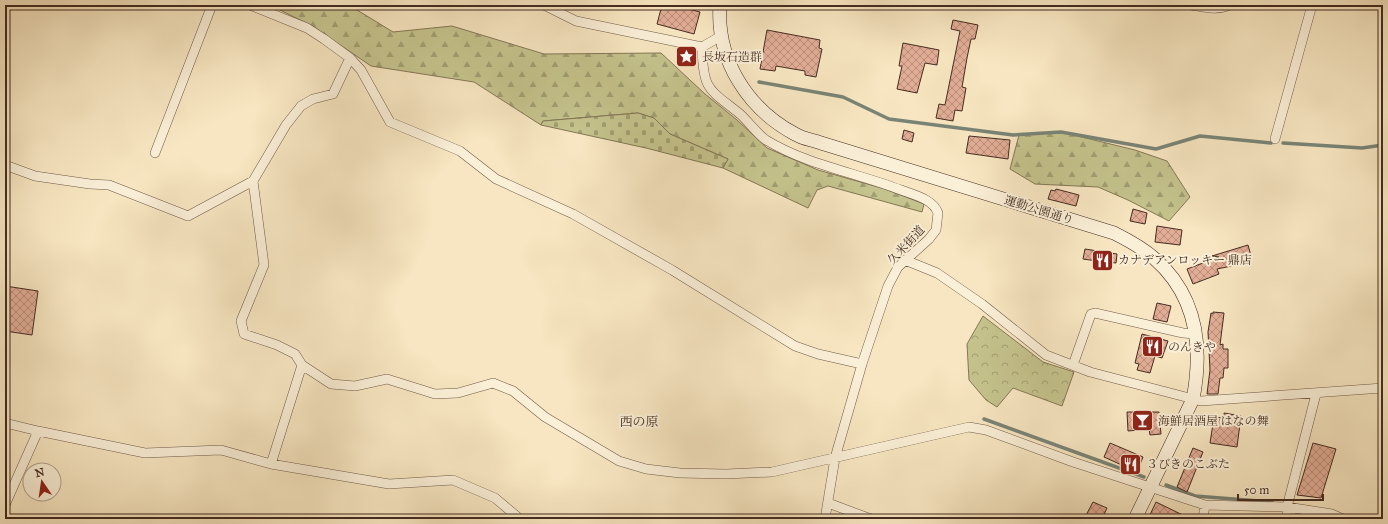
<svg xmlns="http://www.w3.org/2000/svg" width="1388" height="524" font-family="'IM FELL Great Primer','Noto Serif JP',serif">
	<defs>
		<pattern id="forest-firs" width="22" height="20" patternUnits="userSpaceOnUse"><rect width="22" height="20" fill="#c5c38d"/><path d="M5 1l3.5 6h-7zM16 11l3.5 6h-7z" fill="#a29f73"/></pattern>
		<pattern id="cemetery-stones" width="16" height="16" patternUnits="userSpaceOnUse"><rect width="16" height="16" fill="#c5c38d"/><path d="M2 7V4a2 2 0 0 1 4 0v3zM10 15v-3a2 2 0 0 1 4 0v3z" fill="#a29f73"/></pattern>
		<pattern id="park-crowns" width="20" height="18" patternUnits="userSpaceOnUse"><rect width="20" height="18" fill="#c5c38d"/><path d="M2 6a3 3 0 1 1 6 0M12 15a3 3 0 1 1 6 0" fill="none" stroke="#a29f73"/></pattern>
		<pattern id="building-cross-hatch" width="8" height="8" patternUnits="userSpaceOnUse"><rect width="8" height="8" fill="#e2ad96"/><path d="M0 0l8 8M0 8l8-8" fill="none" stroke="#b98d7a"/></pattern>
	</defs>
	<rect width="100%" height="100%" fill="#f7e6c1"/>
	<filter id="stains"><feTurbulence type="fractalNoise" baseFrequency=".005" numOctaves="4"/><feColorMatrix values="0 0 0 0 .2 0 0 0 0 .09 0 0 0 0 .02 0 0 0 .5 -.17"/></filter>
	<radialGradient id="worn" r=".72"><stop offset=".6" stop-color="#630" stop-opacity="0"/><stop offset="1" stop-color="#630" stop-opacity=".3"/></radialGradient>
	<path fill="url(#forest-firs)" stroke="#847756" d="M270 5H349L393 32 452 26 544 54 661 53 705 94 737 120 767 148 818 170 885 189 924 204 922 212 828 186 817 190 808 208 723 168 728 159 670 134 654 118 638 113 543 121 541 125 474 82 371 66 314 27Z
		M1061 132 1135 150 1167 161 1190 197 1169 221 1128 200 1098 187 1035 184 1010 169 1019 135Z"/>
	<path fill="url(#cemetery-stones)" stroke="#847756" d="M638 113 654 118 670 134 728 159 723 168 646 148 541 125 543 121Z"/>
	<path fill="url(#park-crowns)" stroke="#847756" d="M983 316 1043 362 1074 372 1062 406 1013 388 997 407 986 400 969 380 967 344Z"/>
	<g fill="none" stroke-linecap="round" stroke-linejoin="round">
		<path stroke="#798476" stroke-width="3.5" d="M759 82 843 97 889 119 1013 135 1061 132 1156 149 1200 136 1271 143
			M1283 143 1362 148 1383 145
			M984 419 1144 477
			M1166 485 1195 496 1272 502"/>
	</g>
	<path fill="url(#building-cross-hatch)" stroke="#442b20" d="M662 5H673L700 12 694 34 657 24Z
		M953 20 978 25 975 39H971L967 58 962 87 966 88 962 111 955 110 953 121 936 118 939 104 945 105 960 31 951 29Z
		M767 30 820 40 819 48 822 49 816 77 805 75V71L776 66 775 71 760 69Z
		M903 43 939 50 937 65 925 63 917 93 897 89 902 66H899Z
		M904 130 914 133 912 142 902 139Z
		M969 136 1010 140 1008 159 966 153Z
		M1056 189 1079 195 1076 206 1048 199 1051 190 1055 191Z
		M1133 209 1147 213 1145 224 1130 221Z
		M1157 226 1182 230 1180 245 1155 242Z
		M1248 245 1252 259 1245 261 1246 263 1217 269 1219 274 1193 284 1187 269 1219 257 1212 256Z
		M1085 249 1117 254 1116 263 1106 262 1105 269 1096 267 1097 261 1083 259Z
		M5 286 38 291 32 335 5 331Z
		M1157 303 1171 306 1167 322 1153 319Z
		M1213 312 1224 313 1220 345 1223 344V349H1228V368H1224L1223 378H1220L1218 394H1207L1210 370 1208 332 1211 313 1213 314Z
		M1142 334 1168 341 1162 358 1155 356 1150 373 1137 370 1139 364 1135 363Z
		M1127 412H1159L1161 434 1150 435 1149 429 1128 431Z
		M1224 413 1241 416 1237 447 1210 443 1214 417 1224 418Z
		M1110 443 1143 457 1137 472 1104 457Z
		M1313 443 1336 449 1321 498 1297 495Z
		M1193 448 1203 452 1187 492 1177 487Z
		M1093 502 1107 508 1102 519H1084Z
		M1156 502 1191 519H1148Z"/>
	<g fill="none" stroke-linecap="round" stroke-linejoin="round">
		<defs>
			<path id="street" d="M250 5 307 28 324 39 350 58 361 70 390 122 460 151 496 179 573 214 672 270 795 346 818 354 862 364
				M544 5 576 21 702 47
				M1191 5C1204 7 1217 11 1230 5
				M721 36 702 47C703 91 709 89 740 114 749 122 756 133 766 140 807 165 857 173 901 190 914 195 933 199 938 213L936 230 929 239 898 267 888 286 862 364 835 458 825 519
				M1275 139 1312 5
				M155 153 212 5
				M5 165 35 176 90 184 109 185 188 216 253 181 286 125 301 106 313 99 333 94 350 58
				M253 181 264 265 241 321 244 334 277 345 295 354 302 365 331 384 355 386 387 379 435 394 458 393 493 383 513 391 545 417 619 461 646 469 680 473 726 474 772 472 969 427 986 430 1073 462 1205 505 1287 507 1332 514 1343 519
				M905 260 937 273 982 304 1046 355 1090 372 1201 401 1383 388
				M1073 365 1091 314 1095 313 1183 333 1196 334
				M5 423 38 431 145 453 221 450 271 464 389 484 453 480 495 498 520 519
				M271 464 302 365
				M828 503 871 519
				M5 505 38 431
				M1203 519 1205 505
				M1287 519V507L1316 394"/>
			<path id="secondary" d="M720 5C716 60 748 109 795 134 803 139 813 140 821 143L1114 233C1128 240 1143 248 1155 259 1197 296 1203 347 1193 399L1135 519"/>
		</defs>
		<use href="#street" stroke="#715a48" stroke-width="10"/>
		<use href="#secondary" stroke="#442b20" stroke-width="14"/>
		<use href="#street" stroke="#faefd7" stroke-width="9"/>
		<use href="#secondary" stroke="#faefd7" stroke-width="13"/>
	</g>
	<defs>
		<symbol id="sight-square" viewBox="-11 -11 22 22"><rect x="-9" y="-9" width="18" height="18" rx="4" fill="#8f2418" stroke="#faefd7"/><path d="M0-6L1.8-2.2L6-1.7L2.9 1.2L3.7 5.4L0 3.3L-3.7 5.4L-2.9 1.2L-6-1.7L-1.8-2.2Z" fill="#fff"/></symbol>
		<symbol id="restaurant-square" viewBox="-11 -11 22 22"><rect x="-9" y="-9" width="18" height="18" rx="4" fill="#8f2418" stroke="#faefd7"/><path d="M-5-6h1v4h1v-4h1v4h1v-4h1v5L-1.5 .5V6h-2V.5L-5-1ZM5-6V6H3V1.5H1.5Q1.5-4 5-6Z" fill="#fff"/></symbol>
		<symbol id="bar-square" viewBox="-11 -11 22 22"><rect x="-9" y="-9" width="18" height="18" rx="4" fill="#8f2418" stroke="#faefd7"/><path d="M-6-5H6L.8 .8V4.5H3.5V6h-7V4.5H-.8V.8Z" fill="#fff"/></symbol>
	</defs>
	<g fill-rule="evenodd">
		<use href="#sight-square" x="674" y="44" width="25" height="25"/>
		<use href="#restaurant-square" x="1090" y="248" width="25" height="25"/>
		<use href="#restaurant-square" x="1140" y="334" width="25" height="25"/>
		<use href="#bar-square" x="1130" y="408" width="25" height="25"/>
		<use href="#restaurant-square" x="1118" y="452" width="25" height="25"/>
	</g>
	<g text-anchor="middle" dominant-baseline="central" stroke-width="4" stroke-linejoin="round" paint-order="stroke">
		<g font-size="12" fill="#442b20" stroke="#faefd7" text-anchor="start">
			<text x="702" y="57">長坂石造群</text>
			<text x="1118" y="260">カナデアンロッキー 鼎店</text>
			<text x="1168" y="347">のんきや</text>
			<text x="1158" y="421">海鮮居酒屋 はなの舞</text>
			<text x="1146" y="464">３びきのこぶた</text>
		</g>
		<g font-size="12" fill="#442b20" stroke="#faefd7">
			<text transform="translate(1039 210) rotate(17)">運動公園通り</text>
			<text transform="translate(906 245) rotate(-47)">久米街道</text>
		</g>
		<g font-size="13" fill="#442b20" stroke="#faefd7">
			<text x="639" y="422">西の原</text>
		</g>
	</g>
	<rect width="1388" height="524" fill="none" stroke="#f7e6c1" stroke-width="20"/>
	<rect x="6" y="6" width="1376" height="512" fill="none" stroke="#442b20" stroke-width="2"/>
	<rect x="10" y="10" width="1368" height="504" fill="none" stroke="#442b20"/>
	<g transform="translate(42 482) rotate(347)"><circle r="19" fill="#faefd7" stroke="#b1a18e"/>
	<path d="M0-3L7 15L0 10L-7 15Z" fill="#8f2418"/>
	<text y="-6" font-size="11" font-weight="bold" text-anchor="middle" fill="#442b20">N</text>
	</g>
	<path d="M1238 494v6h85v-6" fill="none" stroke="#442b20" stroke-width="2"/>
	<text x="1244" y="494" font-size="12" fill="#442b20" stroke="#faefd7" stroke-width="3" paint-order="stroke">50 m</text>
	<rect width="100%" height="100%" filter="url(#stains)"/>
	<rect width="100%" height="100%" fill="url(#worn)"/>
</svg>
